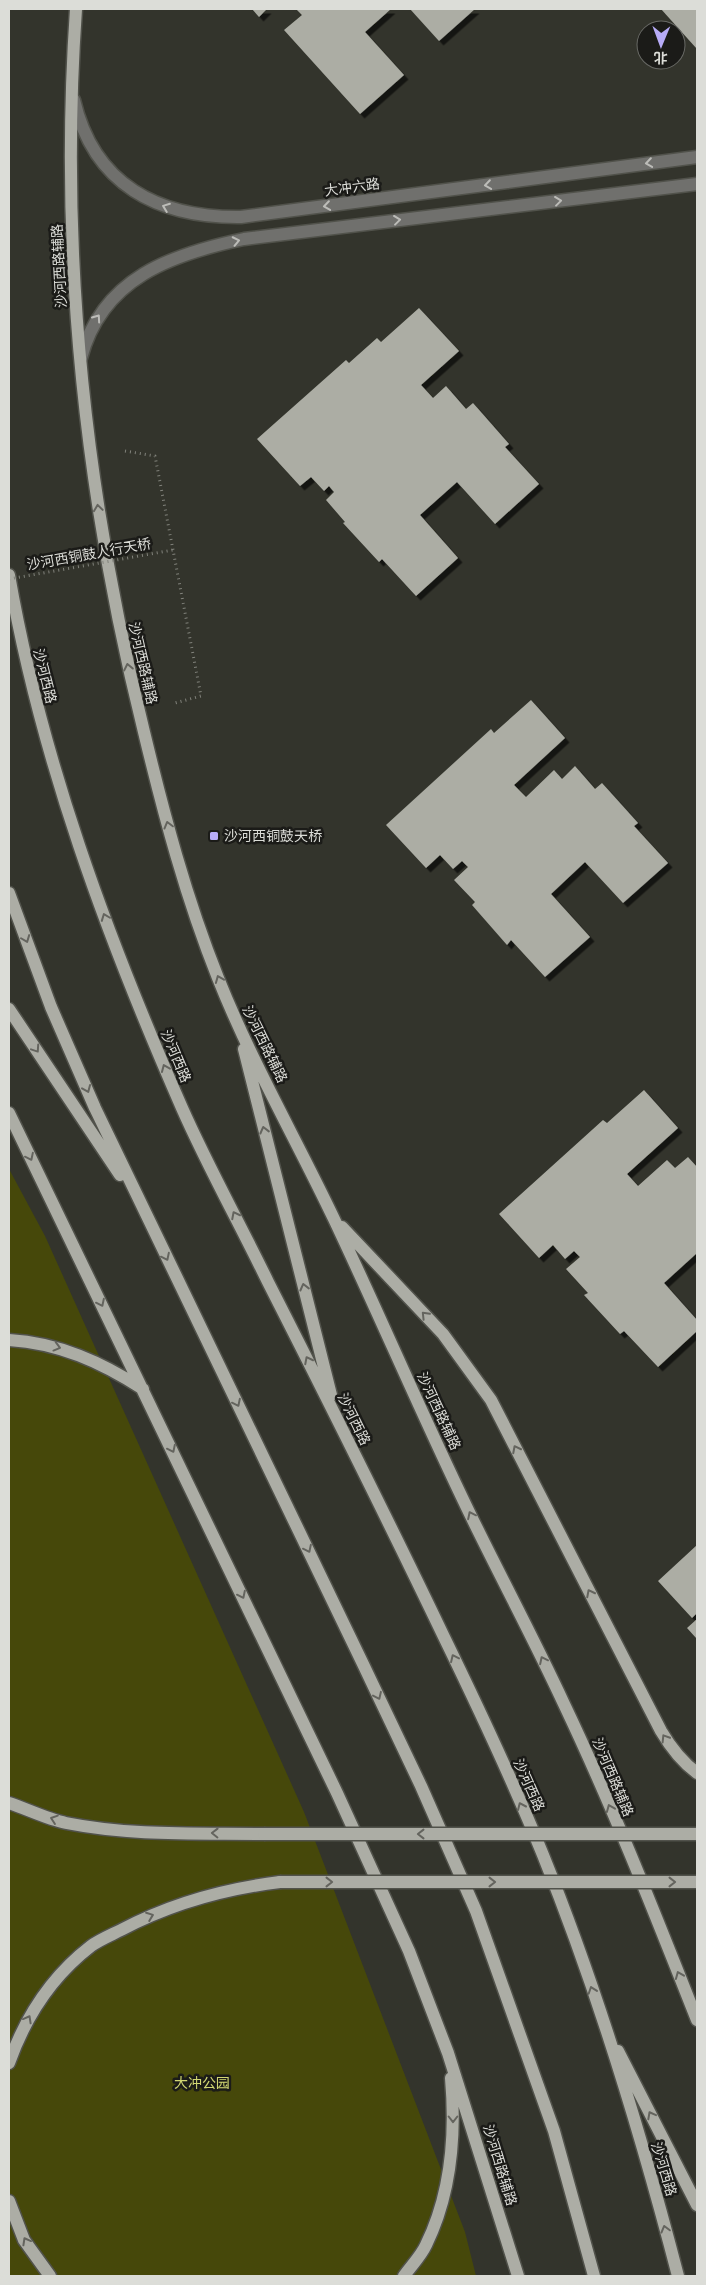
<svg xmlns="http://www.w3.org/2000/svg" width="706" height="2285" font-family="Helvetica,'Noto Sans SC',sans-serif">
	<defs>
		<filter id="shadow"><feDropShadow dx="4.5" dy="4.5" stdDeviation="0" flood-color="#0009"/></filter>
	</defs>
	<rect width="100%" height="100%" fill="#33342c"/>
	<path fill="#46480a" d="M9 1169 45 1236 304 1812 465 2232 476 2276H9Z"/>
	<path fill="#acada4" filter="url(#shadow)" d="M252 9H267L259 17Z
		M296 9H391L365 32 404 75 360 114 284 30 302 15Z
		M410 9H475L439 41Z
		M661 9H697V49Z
		M419 308 459 351 421 385 433 398 446 386 466 409 473 403 509 444 505 447 539 484 495 524 457 482 420 515 458 558 416 596 382 559 379 562 343 523 345 522 326 500 334 492 329 486 324 491 311 477 300 486 257 439 346 360 349 363 377 338 381 342Z
		M531 700 565 738 514 785 526 797 554 770 562 779 575 766 595 789 602 783 638 823 634 826 668 863 623 903 585 862 551 894 590 937 545 977 511 940 507 945 472 905 475 902 454 880 468 867 462 861 453 869 440 855 426 868 386 825 491 729 494 733Z
		M644 1090 678 1128 627 1174 638 1186 667 1160 675 1168 688 1157 697 1167V1253L664 1283 697 1320V1331L658 1367 624 1331 620 1334 584 1295 588 1293 566 1269 580 1257 574 1251 565 1259 553 1245 539 1258 499 1214 603 1120 607 1123Z
		M697 1545V1613L692 1618 658 1581Z
		M697 1619V1639L687 1628Z"/>
	<g fill="none" stroke-linecap="round" stroke-linejoin="round">
		<defs>
			<path id="minor" d="M74 100C94 185 158 218 241 217L697 157
				M81 358C102 278 172 254 244 239L697 184"/>
			<path id="major" d="M76 9C59 252 85 495 144 732 164 815 186 898 218 978 251 1061 296 1139 334 1219 380 1316 422 1415 469 1512 500 1576 534 1639 564 1704 613 1807 655 1914 697 2020
				M9 575C41 759 107 937 182 1108 208 1167 240 1224 268 1282 328 1400 387 1518 444 1637 479 1709 513 1781 543 1855 598 1991 641 2134 678 2276
				M9 893 51 1007 95 1108 363 1664 421 1786 476 1911 554 2131 594 2276
				M9 1009 120 1175
				M244 1049 331 1395
				M9 1113 337 1793 409 1951 448 2053 518 2276
				M342 1227 443 1334 491 1400 661 1731C671 1748 682 1762 697 1773
				M9 1340C59 1343 101 1362 143 1389
				M9 1803C27 1809 47 1819 66 1823 131 1836 198 1833 264 1834
				M618 2051 697 2205
				M9 2063C25 2018 52 1976 91 1946 99 1940 111 1935 121 1930 172 1903 223 1889 280 1882
				M9 2201 24 2240 50 2276
				M404 2276C411 2266 421 2256 426 2245 452 2192 456 2135 451 2078"/>
		</defs>
		<use href="#minor" stroke="#51524b" stroke-width="15"/>
		<use href="#major" stroke="#51524b" stroke-width="15"/>
		<path stroke="#81827b" stroke-width="3" stroke-dasharray="1 4" stroke-linecap="butt" d="M125 451 155 456 201 696 175 703"/>
		<use href="#minor" stroke="#70706d" stroke-width="12"/>
		<use href="#major" stroke="#acada5" stroke-width="12"/>
		<defs>
			<path id="major-bridge" d="M264 1834H697
				M280 1882H697"/>
		</defs>
		<use href="#major-bridge" stroke="#51524b" stroke-width="15" stroke-linecap="butt"/>
		<path stroke="#81827b" stroke-width="3" stroke-dasharray="1 4" stroke-linecap="butt" d="M9 579 173 550"/>
		<use href="#major-bridge" stroke="#acada5" stroke-width="12"/>
	</g>
	<defs><path id="oneway-chevron" d="M-2-3.5L2.5 0L-2 3.5" fill="none" stroke-width="1.6" stroke-linecap="round" stroke-linejoin="round" transform="scale(1.25)"/></defs>
	<g stroke="#bcbcb8">
		<use href="#oneway-chevron" transform="translate(649 163) rotate(172)"/>
		<use href="#oneway-chevron" transform="translate(488 185) rotate(172)"/>
		<use href="#oneway-chevron" transform="translate(558 201) rotate(-7)"/>
		<use href="#oneway-chevron" transform="translate(327 206) rotate(172)"/>
		<use href="#oneway-chevron" transform="translate(166 207) rotate(-159)"/>
		<use href="#oneway-chevron" transform="translate(397 220) rotate(-7)"/>
		<use href="#oneway-chevron" transform="translate(236 241) rotate(-12)"/>
		<use href="#oneway-chevron" transform="translate(97 318) rotate(-55)"/>
	</g>
	<g stroke="#64645e">
		<use href="#oneway-chevron" transform="translate(98 508) rotate(-98)"/>
		<use href="#oneway-chevron" transform="translate(128 667) rotate(-102)"/>
		<use href="#oneway-chevron" transform="translate(168 825) rotate(-105)"/>
		<use href="#oneway-chevron" transform="translate(105 917) rotate(-111)"/>
		<use href="#oneway-chevron" transform="translate(26 939) rotate(69)"/>
		<use href="#oneway-chevron" transform="translate(219 979) rotate(-112)"/>
		<use href="#oneway-chevron" transform="translate(36 1049) rotate(56)"/>
		<use href="#oneway-chevron" transform="translate(165 1068) rotate(-113)"/>
		<use href="#oneway-chevron" transform="translate(87 1089) rotate(67)"/>
		<use href="#oneway-chevron" transform="translate(264 1130) rotate(-104)"/>
		<use href="#oneway-chevron" transform="translate(30 1157) rotate(64)"/>
		<use href="#oneway-chevron" transform="translate(235 1215) rotate(-117)"/>
		<use href="#oneway-chevron" transform="translate(166 1257) rotate(64)"/>
		<use href="#oneway-chevron" transform="translate(304 1287) rotate(-104)"/>
		<use href="#oneway-chevron" transform="translate(101 1303) rotate(64)"/>
		<use href="#oneway-chevron" transform="translate(425 1315) rotate(-134)"/>
		<use href="#oneway-chevron" transform="translate(57 1347) rotate(15)"/>
		<use href="#oneway-chevron" transform="translate(308 1360) rotate(-117)"/>
		<use href="#oneway-chevron" transform="translate(237 1403) rotate(64)"/>
		<use href="#oneway-chevron" transform="translate(172 1449) rotate(64)"/>
		<use href="#oneway-chevron" transform="translate(516 1449) rotate(-117)"/>
		<use href="#oneway-chevron" transform="translate(471 1515) rotate(-116)"/>
		<use href="#oneway-chevron" transform="translate(308 1549) rotate(64)"/>
		<use href="#oneway-chevron" transform="translate(590 1593) rotate(-117)"/>
		<use href="#oneway-chevron" transform="translate(242 1595) rotate(64)"/>
		<use href="#oneway-chevron" transform="translate(454 1658) rotate(-115)"/>
		<use href="#oneway-chevron" transform="translate(543 1660) rotate(-116)"/>
		<use href="#oneway-chevron" transform="translate(378 1696) rotate(65)"/>
		<use href="#oneway-chevron" transform="translate(665 1738) rotate(-122)"/>
		<use href="#oneway-chevron" transform="translate(521 1806) rotate(-114)"/>
		<use href="#oneway-chevron" transform="translate(610 1808) rotate(-112)"/>
		<use href="#oneway-chevron" transform="translate(54 1819) rotate(-161)"/>
		<use href="#oneway-chevron" transform="translate(215 1833) rotate(-179)"/>
		<use href="#oneway-chevron" transform="translate(421 1834) rotate(-180)"/>
		<use href="#oneway-chevron" transform="translate(329 1882)"/>
		<use href="#oneway-chevron" transform="translate(492 1882)"/>
		<use href="#oneway-chevron" transform="translate(672 1882)"/>
		<use href="#oneway-chevron" transform="translate(150 1916) rotate(-21)"/>
		<use href="#oneway-chevron" transform="translate(679 1975) rotate(-112)"/>
		<use href="#oneway-chevron" transform="translate(592 1990) rotate(-109)"/>
		<use href="#oneway-chevron" transform="translate(28 2019) rotate(-61)"/>
		<use href="#oneway-chevron" transform="translate(651 2115) rotate(-118)"/>
		<use href="#oneway-chevron" transform="translate(453 2119) rotate(90)"/>
		<use href="#oneway-chevron" transform="translate(665 2229) rotate(-105)"/>
		<use href="#oneway-chevron" transform="translate(26 2241) rotate(-119)"/>
	</g>
	<rect fill="#b7abf7" stroke="#1b1b18" stroke-width="2" x="209" y="831" width="10" height="10" rx="2.5"/>
	<g text-anchor="middle" dominant-baseline="central" stroke-width="5" stroke-linejoin="round" paint-order="stroke">
		<g font-size="14" fill="#dcddd8" stroke="#1b1b18">
			<text transform="translate(352 187) rotate(-8)">大冲六路</text>
			<text transform="translate(59 266) rotate(-93)">沙河西路辅路</text>
			<text transform="translate(89 554) rotate(-10)">沙河西铜鼓人行天桥</text>
			<text transform="translate(143 663) rotate(77)">沙河西路辅路</text>
			<text transform="translate(45 676) rotate(76)">沙河西路</text>
			<text transform="translate(265 1044) rotate(64)">沙河西路辅路</text>
			<text transform="translate(176 1056) rotate(67)">沙河西路</text>
			<text transform="translate(439 1411) rotate(65)">沙河西路辅路</text>
			<text transform="translate(354 1419) rotate(64)">沙河西路</text>
			<text transform="translate(613 1777) rotate(67)">沙河西路辅路</text>
			<text transform="translate(529 1785) rotate(66)">沙河西路</text>
			<text transform="translate(500 2165) rotate(73)">沙河西路辅路</text>
			<text transform="translate(664 2169) rotate(73)">沙河西路</text>
		</g>
		<g font-size="14" fill="#dcddd8" stroke="#1b1b18" text-anchor="start">
			<text x="224" y="836">沙河西铜鼓天桥</text>
		</g>
		<g font-size="14" fill="#d1d672" stroke="#1b1b18">
			<text x="202" y="2083">大冲公园</text>
		</g>
	</g>
	<rect width="706" height="2285" fill="none" stroke="#dcddd8" stroke-width="20"/>
	<g transform="translate(661 45) rotate(181)"><circle r="24" fill="#1b1b18" stroke="#686965"/>
	<path d="M0-4L9 19L0 12L-9 19Z" fill="#b7abf7"/>
	<text y="-8" font-size="14" font-weight="bold" text-anchor="middle" fill="#dcddd8">北</text>
	</g>
</svg>
